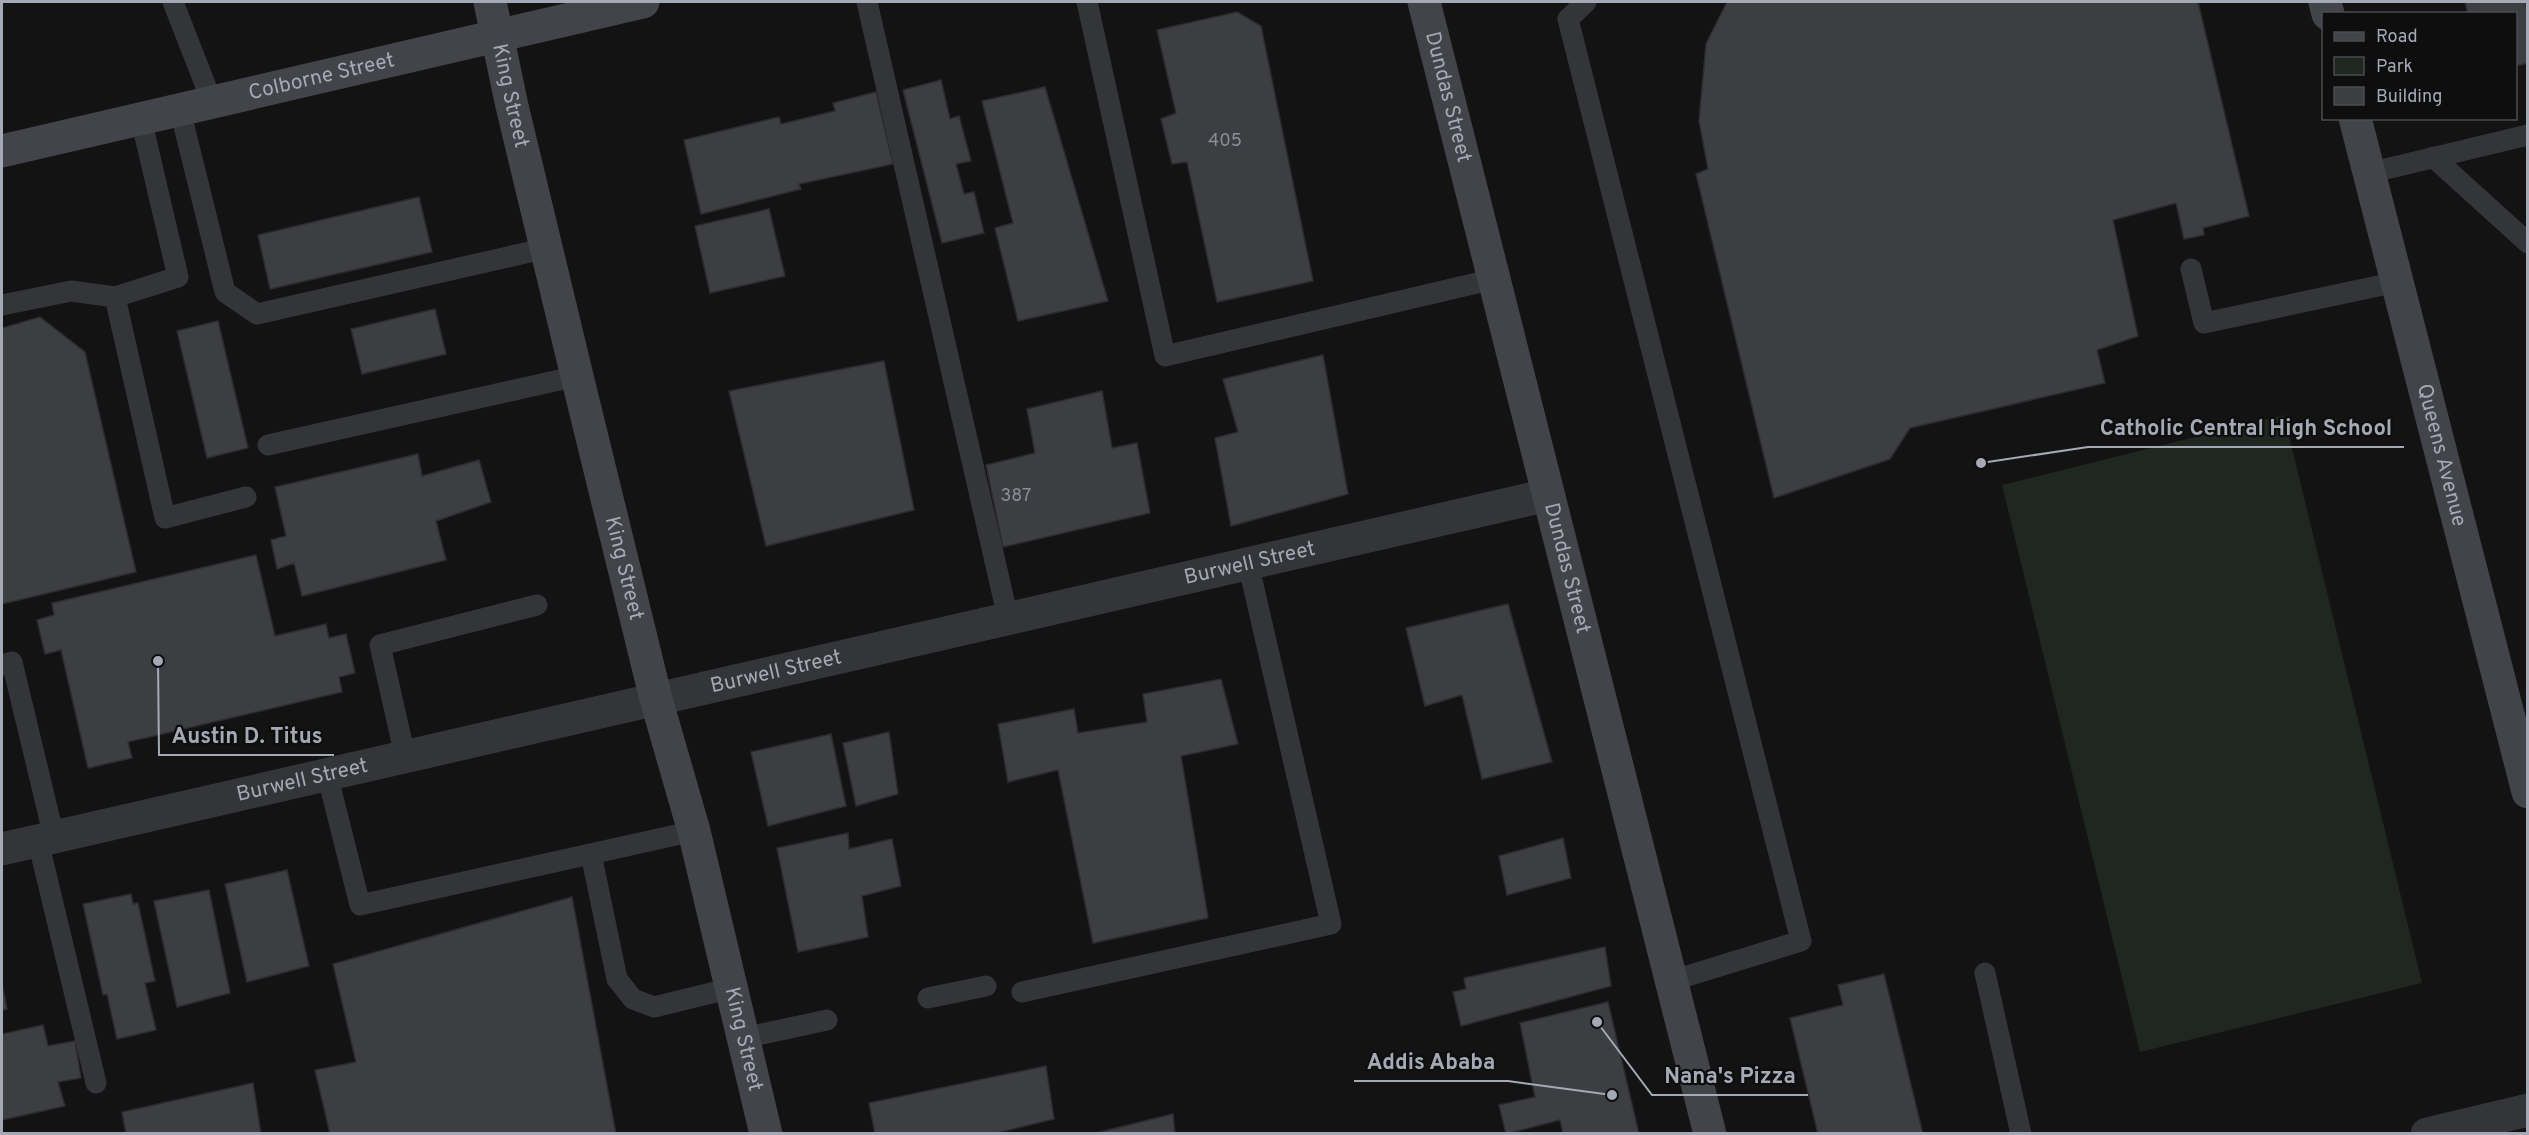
<svg xmlns="http://www.w3.org/2000/svg" width="2529" height="1135" font-family="Overpass,sans-serif">
	<rect width="100%" height="100%" fill="#131314"/>
	<path fill="#1f2720" d="M2284 415 2422 983 2140 1052 2002 485Z"/>
	<path fill="#3d3e42" stroke="#2d2d31" stroke-width="1.5" d="M1727 2H2198L2249 216 2203 228 2204 235 2184 239 2176 203 2113 220 2138 336 2097 350 2105 383 1910 428 1890 459 1774 498 1696 174 1708 169 1699 121 1706 44Z
		M2465 2H2525L2528 12V63L2516 66V14H2468Z
		M1237 12 1261 26 1313 281 1217 302 1187 162 1172 164 1161 119 1176 113 1157 30Z
		M941 80 950 119 959 116 971 161 956 164 964 194 974 192 984 233 942 243 903 90Z
		M1045 87 1108 301 1018 321 995 228 1013 223 982 101Z
		M876 92 893 164 799 184 801 189 701 214 684 140 779 117 781 124 835 111 833 103Z
		M419 197 432 252 270 289 258 235Z
		M769 209 785 276 710 293 695 226Z
		M435 309 446 354 362 374 351 329Z
		M40 317 85 352 136 572 2 604V328Z
		M218 321 248 448 207 458 177 331Z
		M1323 355 1348 494 1231 526 1215 438 1238 432 1223 379Z
		M884 361 914 510 766 546 729 391Z
		M1102 391 1112 448 1137 443 1150 513 1003 547 986 465 1035 453 1027 409Z
		M418 454 422 476 479 460 491 502 436 521 446 560 302 596 294 563 277 569 271 540 286 536 275 487Z
		M256 555 275 636 326 624 329 638 346 634 355 673 339 677 342 692 128 742 132 758 88 768 61 650 45 654 37 620 54 615 52 603Z
		M1508 604 1552 762 1482 779 1462 695 1425 706 1406 628Z
		M1221 679 1238 744 1181 756 1208 918 1093 943 1058 770 1008 782 998 724 1074 709 1078 733 1147 722 1143 694Z
		M889 732 898 794 856 806 843 743Z
		M831 734 846 806 768 826 751 752Z
		M848 833 849 849 892 839 901 886 862 896 868 937 798 952 777 848Z
		M1563 838 1571 878 1507 895 1499 856Z
		M287 870 309 966 247 982 225 884Z
		M209 890 230 993 177 1007 154 901Z
		M131 894 133 904 138 903 155 981 145 983 156 1030 117 1039 107 994 103 995 83 904Z
		M572 897 616 1134H330L315 1070 356 1062 333 964Z
		M1605 947 1611 986 1461 1026 1453 992 1466 989 1464 978Z
		M1884 974 1923 1134H1818L1790 1018 1843 1005 1838 985Z
		M2 983 7 1009 2 1010Z
		M1608 1002 1639 1134H1563L1560 1120 1506 1134 1499 1105 1535 1097 1520 1023Z
		M43 1025 48 1046 75 1041 81 1078 58 1082 65 1106 2 1120V1034Z
		M1046 1066 1054 1119 992 1134H875L869 1103Z
		M253 1083 261 1134H126L122 1112Z
		M1173 1114 1175 1134H1092Z"/>
	<g fill="none" stroke-linecap="round" stroke-linejoin="round">
		<path stroke="#343539" stroke-width="21" d="M173 2 212 102
			M867 2 1008 618
			M1087 2 1165 356 1494 279
			M1586 2 1568 19 1801 941 1671 981
			M180 110 225 292 257 314 547 248
			M2433 157 2528 243
			M2369 173 2528 135
			M2191 269 2204 323 2397 282
			M115 297 178 277 141 119
			M2 305 71 291 115 297 165 518 246 497
			M268 445 577 376
			M2 665 12 662 54 837
			M405 756 380 645 537 605
			M327 774 360 905 694 831
			M38 841 96 1083
			M591 854 617 979 633 999 654 1007 732 988
			M1985 973 2021 1134
			M1022 992 1331 924 1248 563
			M928 998 986 986
			M743 1038 827 1020"/>
		<g stroke="#343539" stroke-width="33">
			<path id="s1" d="M2 849 1548 495"/>
			<path d="M2427 1134 2528 1110"/>
		</g>
		<g stroke="#42444a" stroke-width="33">
			<path id="s2" d="M490 2 512 106 577 376 656 699 694 831 766 1134"/>
			<path id="s3" d="M1424 2 1710 1134"/>
			<path d="M2325 2 2328 14"/>
			<path id="s4" d="M2355 118 2528 792"/>
			<path id="s5" d="M2 151 643 2"/>
		</g>
	</g>
	<g text-anchor="middle" dominant-baseline="central" stroke-width="4.5" stroke-linejoin="round" paint-order="stroke">
		<g font-size="18" fill="#8a8e98">
			<text x="1225" y="141">405</text>
			<text x="1016" y="496">387</text>
		</g>
		<g font-size="21" fill="#a4a9b5" stroke="#0e0e0f">
			<text stroke="none"><textPath href="#s5" startOffset="328">Colborne Street</textPath></text>
			<text stroke="none"><textPath href="#s2" startOffset="96">King Street</textPath></text>
			<text stroke="none"><textPath href="#s3" startOffset="98">Dundas Street</textPath></text>
			<text stroke="none"><textPath href="#s4" startOffset="348">Queens Avenue</textPath></text>
			<text stroke="none"><textPath href="#s1" startOffset="1280">Burwell Street</textPath></text>
			<text stroke="none"><textPath href="#s2" startOffset="582">King Street</textPath></text>
			<text stroke="none"><textPath href="#s3" startOffset="584">Dundas Street</textPath></text>
			<text stroke="none"><textPath href="#s1" startOffset="794">Burwell Street</textPath></text>
			<text stroke="none"><textPath href="#s1" startOffset="308">Burwell Street</textPath></text>
			<text stroke="none"><textPath href="#s2" startOffset="1068">King Street</textPath></text>
		</g>
	</g>
	<path fill="none" stroke="#a4a9b5" stroke-width="2" d="M1981 463L2088 447H2404M158 661L159 755H334M1612 1095L1508 1081H1354M1597 1022L1652 1095H1808"/>
	<g fill="#a4a9b5" stroke="#0e0e0f" stroke-width="2">
		<circle cx="1981" cy="463" r="6"/>
		<circle cx="158" cy="661" r="6"/>
		<circle cx="1612" cy="1095" r="6"/>
		<circle cx="1597" cy="1022" r="6"/>
	</g>
	<g font-size="22" text-anchor="middle" font-weight="bold" fill="#a4a9b5" stroke="#0e0e0f" stroke-width="4.5" stroke-linejoin="round" paint-order="stroke">
		<text x="2246" y="435">Catholic Central High School</text>
		<text x="247" y="743">Austin D. Titus</text>
		<text x="1431" y="1069">Addis Ababa</text>
		<text x="1730" y="1083">Nana's Pizza</text>
	</g>
	<rect width="2529" height="1135" fill="none" stroke="#a4a9b5" stroke-width="6"/>
	<rect x="2322" y="12" width="195" height="108" fill="#0e0e0f" stroke="#4a4c51" stroke-width="1.5"/>
	<rect x="2334" y="32" width="30" height="9" fill="#42444a" stroke="#4a4c51" stroke-width="1.5"/>
	<text x="2376" y="42" font-size="18" fill="#a4a9b5">Road</text>
	<rect x="2334" y="57" width="30" height="18" fill="#1f2720" stroke="#4a4c51" stroke-width="1.5"/>
	<text x="2376" y="72" font-size="18" fill="#a4a9b5">Park</text>
	<rect x="2334" y="87" width="30" height="18" fill="#3d3e42" stroke="#4a4c51" stroke-width="1.5"/>
	<text x="2376" y="102" font-size="18" fill="#a4a9b5">Building</text>
</svg>
